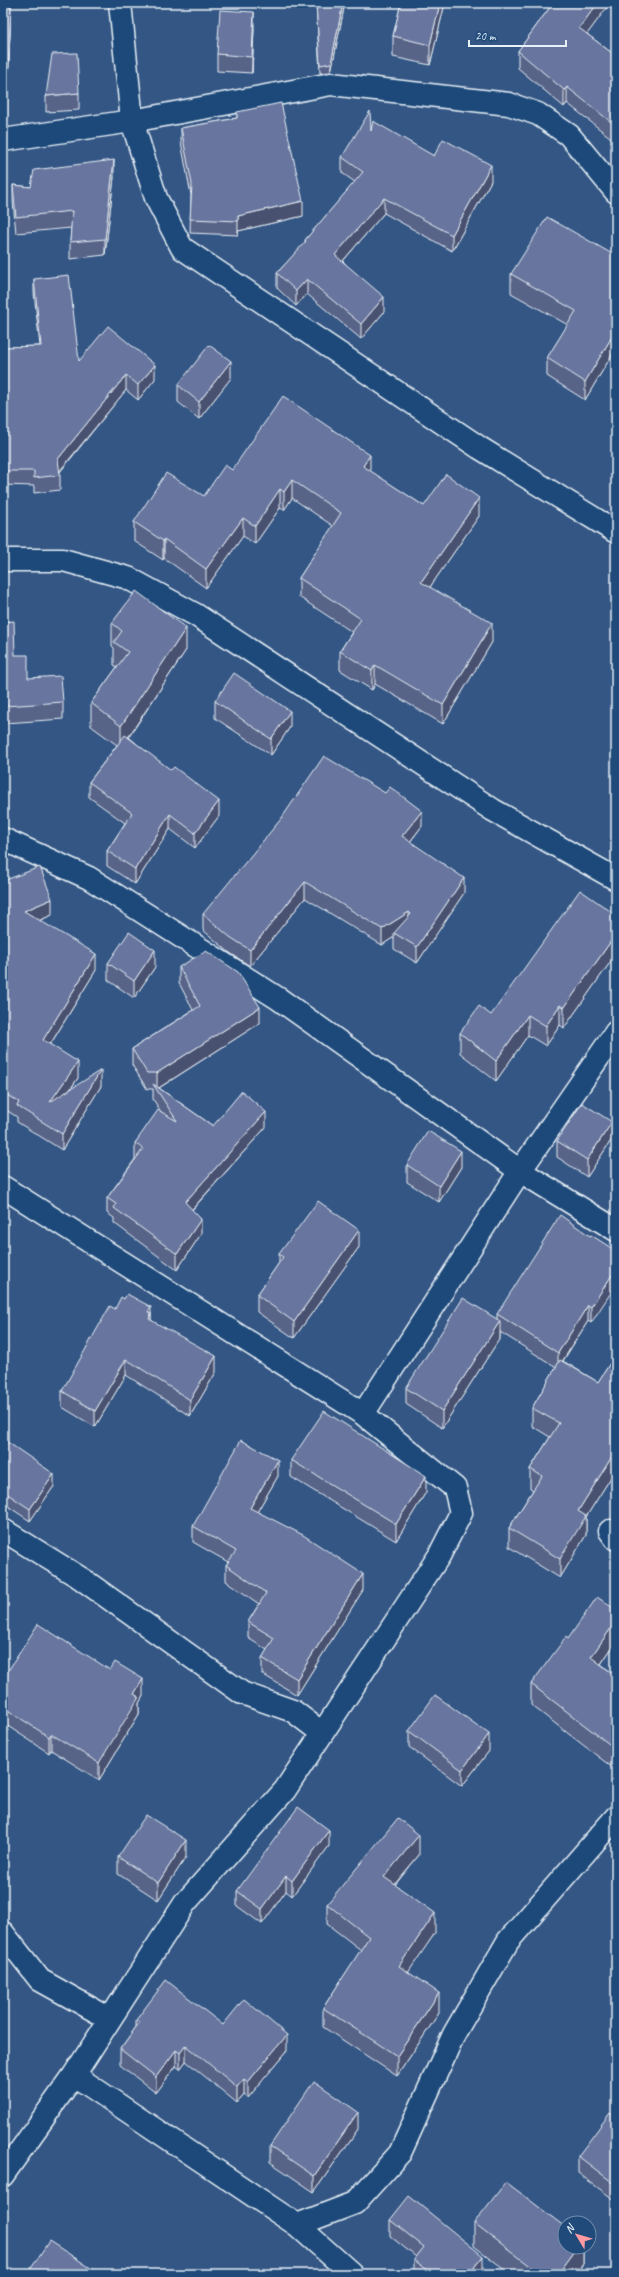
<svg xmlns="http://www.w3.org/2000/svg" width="619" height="2277" viewBox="0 0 619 2277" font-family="Caveat,sans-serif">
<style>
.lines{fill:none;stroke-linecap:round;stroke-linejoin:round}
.minor-casing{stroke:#e8f1f8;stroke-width:25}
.minor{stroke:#1f4a7a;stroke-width:22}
.wall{fill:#596488;stroke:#e8f1f8}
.shaded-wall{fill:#49516f;stroke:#e8f1f8}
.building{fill:#68749e;stroke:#e8f1f8}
</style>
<rect width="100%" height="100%" fill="#345684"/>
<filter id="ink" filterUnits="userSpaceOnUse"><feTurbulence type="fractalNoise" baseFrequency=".025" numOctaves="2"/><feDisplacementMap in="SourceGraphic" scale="8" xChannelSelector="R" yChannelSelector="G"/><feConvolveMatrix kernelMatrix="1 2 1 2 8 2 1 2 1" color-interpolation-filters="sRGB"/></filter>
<g filter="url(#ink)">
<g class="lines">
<defs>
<path id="minor" d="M120,3L132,121L156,198L182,248L480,448L616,532
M3,140L132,121L331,84L509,104L538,114L569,135L616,192
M3,560H63L128,578L196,615L493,810L616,879
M3,839L89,878L279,999L520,1171L616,1230
M3,1187L363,1414L455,1488L461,1513L439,1556L285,1790L185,1903L74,2075L3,2175
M363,1414L520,1171L616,1032
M3,1530L82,1579L242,1693L293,1711L322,1733
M610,1531L616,1539
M3,1933L40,1980L110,2019
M74,2075L297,2225L352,2274
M297,2225L355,2203L400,2153L454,2034L508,1941L616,1817"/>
</defs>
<use href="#minor" class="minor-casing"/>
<use href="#minor" class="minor"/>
</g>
<path class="wall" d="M3,3H11L7,115H3Z
M316,3H345L331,72L320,73Z
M401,3H445L430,65L393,57V36Z
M553,3H610L587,34L616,56V142L567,103L564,107L518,68V51Z
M254,28L252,73L217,71V54Z
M79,93V110L46,112V96Z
M237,112L303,216L238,231V235L190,233L191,195L181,142V128L237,118Z
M371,131L434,156L491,181L452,251L384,213L343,261L384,312L361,339L307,294L296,306L277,288V273L305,243V240L355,182L342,173V157Z
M114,177L105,255L70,259V242L71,228L16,233L13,202V185L31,187Z
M616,256V348L585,400L547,376V358L568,325L511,293V274Z
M34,279L79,361L155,379L138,400L126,390L60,472V490L34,493V486L3,485V347L40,346L34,293Z
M231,378L199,419L178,402V385Z
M232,470L370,471L424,506L479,516L430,587L492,642L443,724L375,684L372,690L340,670V651L352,632L299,597V578L333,526L292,498L284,510L280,508L255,544L243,536L206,588L164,558L163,560L134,541V522L204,496Z
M3,602L4,622L15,655L28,678L63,702V719L5,723L3,698Z
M112,623L186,650L129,737L219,816L195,848L170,829L135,884L107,866V851L125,823L89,797V782L117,745L91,726V703L117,667L114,665V648L112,646Z
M215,701L290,727L271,755L215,718Z
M422,826L410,842L464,893L417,963L394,949V937L382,945L305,898L250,966L230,953L203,930V914Z
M3,881L52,915L40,920L96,970L50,1045L78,1078L70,1090L101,1086L62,1150L17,1122V1117L3,1108Z
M616,915V954L564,1028L560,1025L546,1046L528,1035L496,1081L460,1053V1033L491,1015Z
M108,963L155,967L134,998L108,980Z
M179,967L260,1023L159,1088L213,1126L266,1127L192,1210L201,1234L177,1270L114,1223V1218L107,1213V1198L135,1159V1143L161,1112L153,1099V1089H147L132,1065V1049L193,1010L179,983Z
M612,1139L587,1177L557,1157V1141Z
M407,1165L461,1167L439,1202L407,1182Z
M590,1236L616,1251L591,1323L588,1321L563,1361L598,1382L616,1354V1476L613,1474L586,1517V1535L560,1578L509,1547V1528L533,1490L530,1488V1469L550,1437L532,1426V1408L556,1367L500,1332V1338L442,1428L406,1404V1388L497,1319V1314Z
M359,1247L294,1338L257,1312V1295L279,1263V1254Z
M115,1309L151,1313V1320L216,1372L190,1416L126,1375L95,1427L62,1407V1391Z
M3,1439L54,1486L30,1521L3,1503Z
M291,1460L426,1492L396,1541L291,1477Z
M278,1476L257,1512L363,1590L297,1695L262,1674V1658L267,1650L248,1638V1622L259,1604L226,1581V1565L228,1562L193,1542V1526Z
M616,1610V1642L601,1664L616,1676V1765L613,1768L531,1705V1684L568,1639Z
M3,1673L6,1674L143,1696L139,1703V1714L99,1780L51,1750L49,1753L3,1723Z
M409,1731L489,1751L462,1786L409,1747Z
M329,1846L292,1896L286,1891L262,1924L237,1906V1891Z
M419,1855L395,1885L435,1933L408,1972L439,2013L397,2076L323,2027V2008L361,1950L327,1924V1904Z
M118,1857H186L158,1900L118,1874Z
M136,2020L223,2025L287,2051L248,2098L244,2095L237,2103L186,2061L180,2069L176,2066L156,2093L120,2065V2049L136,2027Z
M616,2117V2201L578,2173V2156Z
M358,2129L314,2192L270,2162V2146Z
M390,2220L483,2272L482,2274H414V2260L416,2257L390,2236Z
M474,2223L583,2247V2264L575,2274H511L474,2246Z"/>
<path class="shaded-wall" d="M11,3L7,115V99Z
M343,3H345L331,72V63Z
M440,3H445L430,65V45Z
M598,3H610L579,45V28Z
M254,12V28L252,73V57Z
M567,87V103L564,107V90Z
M114,160V177L105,255V239Z
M491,165V181L452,251V235Z
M384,198V213L335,270V255Z
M303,201V216L238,231V235V216Z
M307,279V294L296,306V291Z
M384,297V312L361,339V324Z
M616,330V348L585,400V382Z
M231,361V378L199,419V402Z
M155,365V379L138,400V385Z
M126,375V390L58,473V459Z
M370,455V474L363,466Z
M292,480V498L284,510V492Z
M280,489V508L255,544V526Z
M479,498V516L421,600V582Z
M243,518V536L206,588V569Z
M164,539V558L163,560V541Z
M492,623V642L443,724V705Z
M186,628V650L121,748V726Z
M375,665V684L372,690V671Z
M290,711V727L271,755V739Z
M219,801V816L195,848V833Z
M422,811V826L402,852V836Z
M170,814V829L135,884V869Z
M464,878V893L417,963V947Z
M305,882V898L250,966V950Z
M52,899V915L24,927V911Z
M409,912V927L394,933V937L382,945V929Z
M616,934V954L564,1028V1008Z
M155,950V967L134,998V981Z
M96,954V970L43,1056V1040Z
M560,1005V1025L546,1046V1026Z
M260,1007V1023L157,1089V1073Z
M528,1015V1035L496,1081V1061Z
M78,1062V1078L50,1118V1102Z
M101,1070V1086L62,1150V1134Z
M266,1112V1127L185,1217V1202Z
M612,1122V1139L587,1177V1160Z
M461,1151V1167L439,1202V1186Z
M201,1219V1234L177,1270V1254Z
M359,1230V1247L294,1338V1322Z
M616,1269V1285L591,1323V1307Z
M588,1305V1321L558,1368V1353Z
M151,1307V1330L149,1334L148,1312Z
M500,1321V1338L442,1428V1411Z
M216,1356V1372L190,1416V1400Z
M126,1359V1375L95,1427V1411Z
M613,1455V1474L586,1517V1535L560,1578V1559L578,1511Z
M278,1460V1476L250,1524V1508Z
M54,1474V1486L30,1521V1509Z
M426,1476V1492L396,1541V1524Z
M363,1574V1590L297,1695V1679Z
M616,1621V1642L591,1678V1657Z
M143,1679V1696L139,1703V1714L99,1780V1763L134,1694Z
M51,1734V1750L49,1753V1737Z
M489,1734V1751L462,1786V1770Z
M616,1744V1765L613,1768V1747Z
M329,1830V1846L292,1896V1881Z
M419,1835V1855L384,1897V1877Z
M186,1840V1857L158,1900V1883Z
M286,1876V1891L262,1924V1909Z
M435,1913V1933L399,1986V1966Z
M439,1993V2013L397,2076V2056Z
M287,2035V2051L248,2098V2082Z
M186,2045V2061L180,2069V2053Z
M176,2050V2066L156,2093V2077Z
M244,2079V2095L237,2103V2087Z
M358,2112V2129L314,2192V2176Z
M578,2247H583V2264L575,2274H558Z
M483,2256V2272L482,2274H469Z"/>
<path class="building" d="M3,3H11L7,99H3Z
M316,3H343L331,63L320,65Z
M401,3H440L430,45L393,36Z
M553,3H598L579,28L616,56V126L567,87L564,90L518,51Z
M220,10L254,12L252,57L217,54Z
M77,53L79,93L46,96L52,54Z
M281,103L303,201L238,216V221L190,219L192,184L181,128L237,118V112Z
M370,111L371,131L373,121L434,156L443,139L491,165L452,235L384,198L335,255L384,297L361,324L307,279L296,291L277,273L306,241L305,240L363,172L342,157Z
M114,160L105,239L70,242L72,211L16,217L13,185L31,187L34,170Z
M547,217L616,256V330L585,382L547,358L576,311L511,274Z
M69,275L79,361L108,326L155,365L138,385L126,375L58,459L60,475L34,478V471H3V347L41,346L34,279Z
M209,345L231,361L199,402L178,385Z
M283,396L370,455L363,466L424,506L446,474L479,498L421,582L492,623L443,705L375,665L372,671L340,651L361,619L299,578L341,513L292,480L284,492L280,489L255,526L243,518L206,569L164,539L163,541L134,522L166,473L204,496L225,465L232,470Z
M136,591L186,628L121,726L91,703L128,652L114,642L122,631L112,623Z
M3,602L4,622L14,621L15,655H28V678L61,676L63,702L5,706L3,682Z
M234,673L290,711L271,739L215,701Z
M125,735L171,770L174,767L219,801L195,833L170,814L135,869L107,851L132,813L89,782Z
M324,756L385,793L390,787L422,811L402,836L464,878L417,947L394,933L411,914L409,912L382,929L305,882L250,950L230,937L203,914L281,819Z
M40,867L52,899L24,911L96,954L43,1040L78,1062L50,1102L101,1070L62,1134L17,1106L19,1102L3,1093V881Z
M580,890L616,915V934L564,1008L560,1005L546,1026L528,1015L496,1061L460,1033L479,1006L491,1015Z
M129,932L155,950L134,981L108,963Z
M206,951L238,972L260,1007L157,1073H147L132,1049L200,1006L179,967Z
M153,1084L213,1126L242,1091L266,1112L185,1202L201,1219L177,1254L114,1208L116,1204L107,1198L143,1149L135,1143L158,1110L177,1121Z
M582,1103L612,1122L587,1160L557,1141Z
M428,1131L461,1151L439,1186L407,1165Z
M318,1201L359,1230L294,1322L257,1295L283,1257L279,1254Z
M560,1215L590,1236L591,1235L616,1251V1269L591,1307L588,1305L558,1353L497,1314Z
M127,1294L151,1307L148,1312L151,1314L149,1319L216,1356L190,1400L126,1359L95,1411L62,1391L110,1306L115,1309L121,1297L124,1299Z
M463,1298L500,1321L442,1411L406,1388Z
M616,1354V1457L613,1455L578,1511L586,1516L560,1559L509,1528L542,1476L530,1469L559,1423L532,1408L560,1360L598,1382Z
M324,1411L426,1476L396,1524L291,1460Z
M3,1439L54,1474L30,1509L3,1491Z
M241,1440L278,1460L250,1508L303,1535L363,1574L297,1679L262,1658L274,1638L248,1622L266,1593L226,1565L236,1551L193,1526Z
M597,1597L616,1610V1621L591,1657L616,1676V1744L613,1747L531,1684L566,1637L568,1639Z
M38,1624L110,1670L115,1662L143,1679L134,1694L139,1697L99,1763L51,1734L49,1737L3,1707V1673L6,1674Z
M435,1695L489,1734L462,1770L409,1731Z
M298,1807L329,1830L292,1881L286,1876L262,1909L237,1891Z
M146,1815L186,1840L158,1883L118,1857Z
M398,1818L419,1835L384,1877L435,1913L399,1966L439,1993L397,2056L323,2008L369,1937L327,1904Z
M166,1980L223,2025L244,1999L287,2035L248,2082L244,2079L237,2087L186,2045L180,2053L176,2050L156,2077L120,2049L139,2023L136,2020Z
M314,2081L358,2112L314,2176L270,2146Z
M610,2113L616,2117V2185L578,2156Z
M506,2182L565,2227V2247H578L558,2274H541L474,2223Z
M409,2196L483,2256L469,2274H433L414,2260L424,2247L390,2220Z
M49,2241L100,2274H29L28,2273Z"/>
</g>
<rect width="619" height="2277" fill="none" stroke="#1f4a7a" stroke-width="16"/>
<rect x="8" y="8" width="603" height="2261" fill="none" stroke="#e8f1f8" stroke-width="1.5" filter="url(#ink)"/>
<g transform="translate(577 2235) rotate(308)"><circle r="19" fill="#1f4a7a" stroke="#6f8dac"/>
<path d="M0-3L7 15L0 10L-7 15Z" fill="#ff9aa2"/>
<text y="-6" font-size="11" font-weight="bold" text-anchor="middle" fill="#e8f1f8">N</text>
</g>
<path d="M469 40v6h97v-6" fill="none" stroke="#e8f1f8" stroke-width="2"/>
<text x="475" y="40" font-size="12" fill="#e8f1f8" stroke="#1f4a7a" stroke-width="3" paint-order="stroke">20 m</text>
</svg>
